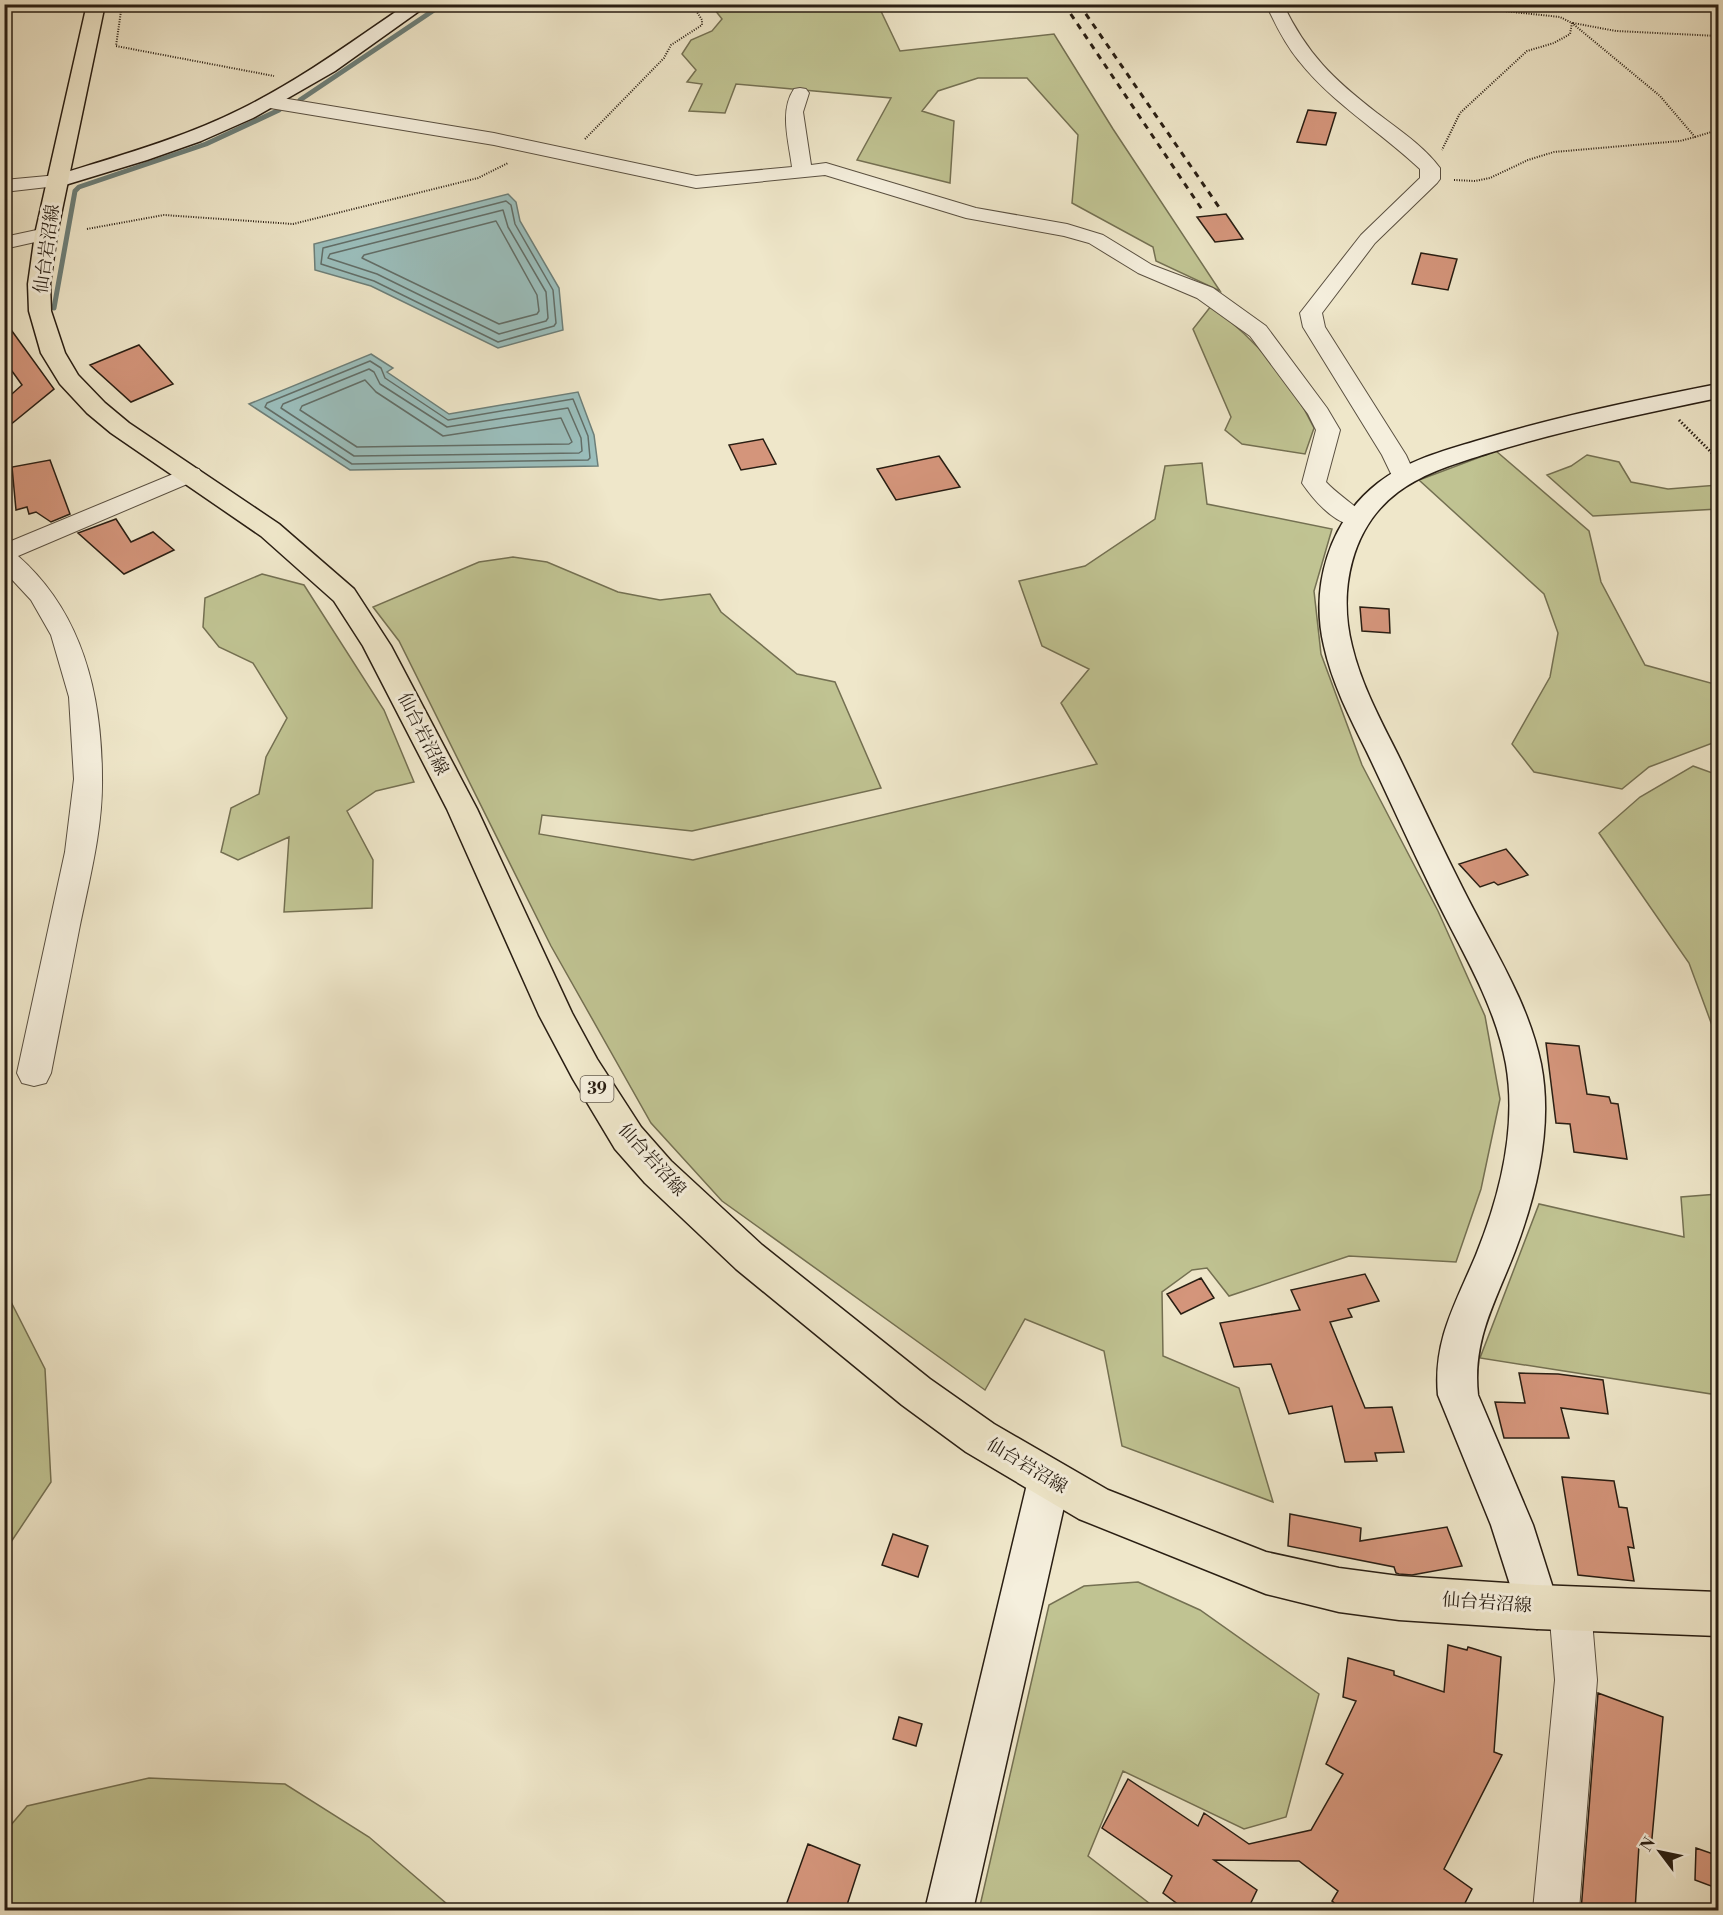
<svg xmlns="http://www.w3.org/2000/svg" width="1723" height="1915" viewBox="0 0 1723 1915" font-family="'Libre Bodoni','Noto Serif JP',serif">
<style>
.green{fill:#c0c392;stroke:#747052;stroke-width:1.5}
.water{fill:#9bbfbd;stroke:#6d7f79;stroke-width:1.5}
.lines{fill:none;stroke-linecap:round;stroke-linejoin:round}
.shore{stroke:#626e68;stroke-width:1.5}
.stream{stroke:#6d7f79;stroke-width:5}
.building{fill:#d4957b;stroke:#291e13;stroke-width:1.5}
.street-casing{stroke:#5a5041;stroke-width:2}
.secondary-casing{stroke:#291e13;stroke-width:3}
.primary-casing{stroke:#291e13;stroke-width:3}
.path-far2{stroke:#291e13;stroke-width:2;stroke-dasharray:1 1.5;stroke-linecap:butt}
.path-far1{stroke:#291e13;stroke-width:3;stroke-dasharray:1.5 2;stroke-linecap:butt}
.path{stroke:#291e13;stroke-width:4.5;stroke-dasharray:2 4;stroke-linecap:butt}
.street{fill:#f5efdd;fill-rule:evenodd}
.secondary{fill:#f5efdd;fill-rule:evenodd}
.primary{fill:#efe7ca;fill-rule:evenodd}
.rail{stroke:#291e13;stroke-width:3;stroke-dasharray:6 6;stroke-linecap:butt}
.labels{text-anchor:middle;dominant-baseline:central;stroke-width:6;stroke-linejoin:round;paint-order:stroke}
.shield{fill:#f5efdd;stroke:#665d50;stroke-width:1.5}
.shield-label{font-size:16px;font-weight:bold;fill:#291e13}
.street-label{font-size:18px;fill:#291e13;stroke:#f5efdd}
</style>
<rect width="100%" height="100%" fill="#efe7ca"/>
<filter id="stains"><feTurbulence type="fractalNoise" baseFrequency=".00333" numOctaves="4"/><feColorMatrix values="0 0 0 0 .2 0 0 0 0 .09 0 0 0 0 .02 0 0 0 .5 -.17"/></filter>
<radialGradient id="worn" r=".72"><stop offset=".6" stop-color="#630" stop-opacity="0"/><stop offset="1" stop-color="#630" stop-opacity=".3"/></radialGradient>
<path class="green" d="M711,5H878L900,51L1054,34L1113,129L1220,291L1156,261L1153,247L1072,203L1078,135L1027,78H978L938,91L922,111L954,121L950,183L857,160L891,98L736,84L725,113L689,111L702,84L687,82L696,70L682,54L691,40L712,31L722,19Z
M1211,306C1255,339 1290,378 1314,428L1305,454L1242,444L1225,430L1231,417L1193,329Z
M1496,451L1589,531L1601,582L1645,665L1718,685V741L1649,767L1622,789L1534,772L1512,744L1550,677L1558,633L1544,594L1419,480Z
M1587,455L1619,462L1631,482L1668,489L1718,485V509L1593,516L1547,475L1571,466Z
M1202,463L1207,504L1332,529L1314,591L1321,654L1362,765L1438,911L1485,1016L1500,1099L1481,1189L1456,1262L1349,1256L1229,1296L1207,1268L1192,1270L1162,1292L1163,1356L1239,1388L1273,1502L1122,1446L1104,1351L1025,1319L985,1390L722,1201L651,1123L551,946L399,641L373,607L479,562L513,557L547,562L618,592L660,600L710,594L721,612L797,674L835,682L881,788L692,831L542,815L539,834L693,860L1097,764L1061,703L1089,669L1042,646L1019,581L1085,566L1155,519L1165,466Z
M262,574L304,585L384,710L414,782L376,791L347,811L373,860L372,908L284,912L289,837L238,860L221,852L231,808L259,794L266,757L287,718L253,663L219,647L203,627L205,598Z
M1693,766L1718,775V1395L1480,1358L1539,1204L1684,1237L1681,1197L1718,1194L1713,1028L1689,963L1599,833L1640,797Z
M5,1290L45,1369L51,1482L5,1551Z
M1138,1582L1200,1610L1319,1694L1286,1817L1244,1829L1123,1771L1088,1856L1158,1910H979L1049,1605L1084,1586Z
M149,1778L285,1784L369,1837L454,1910H5V1832L27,1806Z"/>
<path class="water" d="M508,194L516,202L520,221L559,288L563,330L498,348L371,286L315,270L314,244Z
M371,354L393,368L387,372L449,414L578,392L594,435L598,466L350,470L249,404Z"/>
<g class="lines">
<path class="shore" d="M506,201L511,205L515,224L553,290L556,323L554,326L498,342L374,281L321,264L323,248Z
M503,210L508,227L546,292L548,318L546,321L499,334L377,274L328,258L330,254Z
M496,221L537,295L539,311L537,314L499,324L362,258L364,255Z
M370,361L381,368L385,378L448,420L573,399L588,436L590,458L588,460L352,464L265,407L267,403Z
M369,369L374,372L380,384L447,427L568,408L581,438L582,451L579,453L354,456L281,408L283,404Z
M365,380L376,392L443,436L561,418L572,442L569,444L357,447L300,410L302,406Z"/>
<path class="stream" d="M300,100L443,4
M54,308L75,191L79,187L206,144L279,110"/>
</g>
<path class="building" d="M1308,110L1336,113L1326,145L1297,142Z
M1226,214L1243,239L1215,242L1197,217Z
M1421,253L1457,259L1448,290L1412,284Z
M4,320L54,389L4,430V401L22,385L4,360Z
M139,345L173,384L131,402L90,365Z
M763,439L776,464L741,470L729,445Z
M939,456L960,487L896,500L877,469Z
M50,460L70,514L51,522L36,512L29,514L27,507L16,510L12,467Z
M116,519L131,542L153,532L174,550L124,574L78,533Z
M1360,607L1389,609L1390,633L1362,631Z
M1506,849L1528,875L1498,885L1494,882L1480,887L1459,864Z
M1546,1043L1579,1046L1587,1094L1609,1097L1611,1103L1618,1104L1627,1159L1574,1152L1570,1124L1556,1123Z
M1365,1274L1379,1301L1348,1309L1352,1317L1330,1322L1365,1408L1392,1407L1404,1452L1375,1453L1377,1461L1345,1462L1332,1406L1289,1414L1271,1364L1234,1367L1220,1323L1300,1310L1291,1290Z
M1201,1278L1214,1298L1181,1314L1167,1294Z
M1519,1373L1558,1374L1603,1380L1608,1414L1561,1408L1569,1438H1504L1495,1402L1525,1403Z
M1562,1477L1614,1481L1619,1507L1627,1508L1634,1548L1628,1547L1634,1581L1578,1575Z
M1290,1514L1361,1528L1360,1541L1447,1527L1462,1566L1412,1575L1399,1574L1396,1573L1394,1567L1288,1546Z
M893,1534L928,1546L918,1577L882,1565Z
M1448,1645L1467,1650L1468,1647L1501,1657L1494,1752L1502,1755L1444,1869L1472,1889L1461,1911H1344L1332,1901L1338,1891L1299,1861L1214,1860L1257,1890L1247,1911H1187L1163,1893L1172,1876L1102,1828L1128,1779L1198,1826L1204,1813L1249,1844L1311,1830L1343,1774L1326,1764L1356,1701L1343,1697L1348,1658L1394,1671V1675L1444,1692Z
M1598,1693L1663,1717L1651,1849L1639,1845L1635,1911H1581Z
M899,1717L922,1724L916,1746L893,1739Z
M808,1844L860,1865L845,1911H784Z
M1696,1848L1719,1856V1889L1695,1880Z"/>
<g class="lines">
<defs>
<path id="street" d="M1266,4H1283C1307,54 1333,79 1377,113C1398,129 1424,146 1440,168V179L1437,183L1375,243L1322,313L1325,327L1406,455L1416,477L1413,482L1404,484L1395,482L1382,455L1303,327L1300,313L1361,235L1420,178V169C1381,132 1332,103 1299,61C1285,44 1275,24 1266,4Z
M800,88L806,89L809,93L803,112L811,165L826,163L976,208L1067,224L1103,235L1152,265L1213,288L1266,326L1327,408L1340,430L1326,482C1339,496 1359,507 1368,520L1365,525C1340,531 1315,502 1302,483L1316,430L1308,414L1250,336L1197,298L1138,273L1089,243L1064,236L966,218L825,175L696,188L494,145L270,108L263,106L261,102L263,98L270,96L494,133L696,176L792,167C789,142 779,111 794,89Z
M58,175L65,177L68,181L65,185L4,192V180Z
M46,228L53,230L56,234L53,238L4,249V237Z
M190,467L199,469L202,474L199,479L18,556C83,613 102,695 102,778C103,829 89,881 79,930C70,978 60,1025 51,1073L46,1083L34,1086L22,1083L17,1073L65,852L74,779L69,697L51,635L31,600L4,571V544Z
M1570,1587L1585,1593L1591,1608L1597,1680L1579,1910H1533L1555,1680L1549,1608L1555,1593Z"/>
<path id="secondary" d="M407,4H429L335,71L253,118L201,141L147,160L65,185L58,187L51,185L48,181L51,177C115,157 181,139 241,109C300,80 353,41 407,4Z
M1718,384V398C1641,414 1564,430 1489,453C1458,463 1425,472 1398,492C1351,527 1338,591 1352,646C1361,684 1380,719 1398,755C1420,800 1441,846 1464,891C1492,947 1528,1001 1541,1064C1553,1126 1537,1193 1515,1251C1496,1301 1472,1339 1478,1395L1533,1525L1559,1607L1552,1622L1537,1629L1522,1622L1491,1525L1438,1395C1433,1340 1456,1303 1476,1255C1500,1196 1517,1127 1506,1064C1494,999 1457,944 1430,886C1408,841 1388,796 1367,752C1350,718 1332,683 1324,646C1310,587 1329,521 1378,483C1406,461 1442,451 1476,441C1555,417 1637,400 1718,384Z
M1049,1460L1064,1466L1070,1480L973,1910H925L1028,1480L1034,1466Z"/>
<path id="primary" d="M87,4H105L57,234L50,284L51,311L65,353L78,375L105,403L129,423L279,524L354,589L391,646L477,809L572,1013L597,1059L641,1127L671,1161L762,1245L930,1379L994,1424L1108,1490L1266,1552L1339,1568L1399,1576L1537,1585L1718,1592V1636L1537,1629L1399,1620L1339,1612L1266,1594L1079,1519L966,1452L902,1405L736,1269L645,1183L615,1149L573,1079L539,1015L447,809L363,646L334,601L261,536L111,433L87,413L60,384L41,353L29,311L28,284L35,234Z"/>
</defs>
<use href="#street" class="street-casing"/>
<use href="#secondary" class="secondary-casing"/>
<use href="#primary" class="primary-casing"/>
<path class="path-far2" d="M122,4L116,46L274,76
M1439,4L1560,17L1572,23L1570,34L1554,43L1527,51L1460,113L1442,150
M4,12L18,4
M1573,23L1616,31L1718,36
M1695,137L1718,130
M585,139L664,58L671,45L702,25V20L692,4
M1454,180L1475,181L1490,178L1528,160L1554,152L1680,141L1695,137L1660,96L1572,23
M87,229L164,215L293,224L478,178L508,163"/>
<path class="path-far1" d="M1679,420L1718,459"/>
<path class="path" d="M1261,1908L1264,1910"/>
<use href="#street" class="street"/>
<use href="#secondary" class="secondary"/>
<use href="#primary" class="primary"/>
<path class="rail" d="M1064,4L1203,211
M1079,4L1221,210"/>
</g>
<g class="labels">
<rect class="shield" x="580.5" y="1076" width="33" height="26" rx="4.5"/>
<g class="shield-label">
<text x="597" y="1089">39</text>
</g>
<g class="street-label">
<text transform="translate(47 249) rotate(-82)">仙台岩沼線</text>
<text transform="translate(423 734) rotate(63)">仙台岩沼線</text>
<text transform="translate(652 1160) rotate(48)">仙台岩沼線</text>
<text transform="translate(1027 1466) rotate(31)">仙台岩沼線</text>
<text transform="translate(1487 1603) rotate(4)">仙台岩沼線</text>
</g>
</g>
<rect width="1723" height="1915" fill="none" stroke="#efe7ca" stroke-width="24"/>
<rect x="6" y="6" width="1711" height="1903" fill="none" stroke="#291e13" stroke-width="3"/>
<rect x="12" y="12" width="1699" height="1891" fill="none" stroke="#291e13" stroke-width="1.5"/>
<g transform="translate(1660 1852) rotate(302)" stroke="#f5efdd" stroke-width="4.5" paint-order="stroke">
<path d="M0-4.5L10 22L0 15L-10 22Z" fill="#291e13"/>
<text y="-9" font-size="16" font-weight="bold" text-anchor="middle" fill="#291e13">N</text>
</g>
<rect width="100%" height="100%" filter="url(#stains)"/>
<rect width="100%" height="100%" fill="url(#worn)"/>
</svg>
